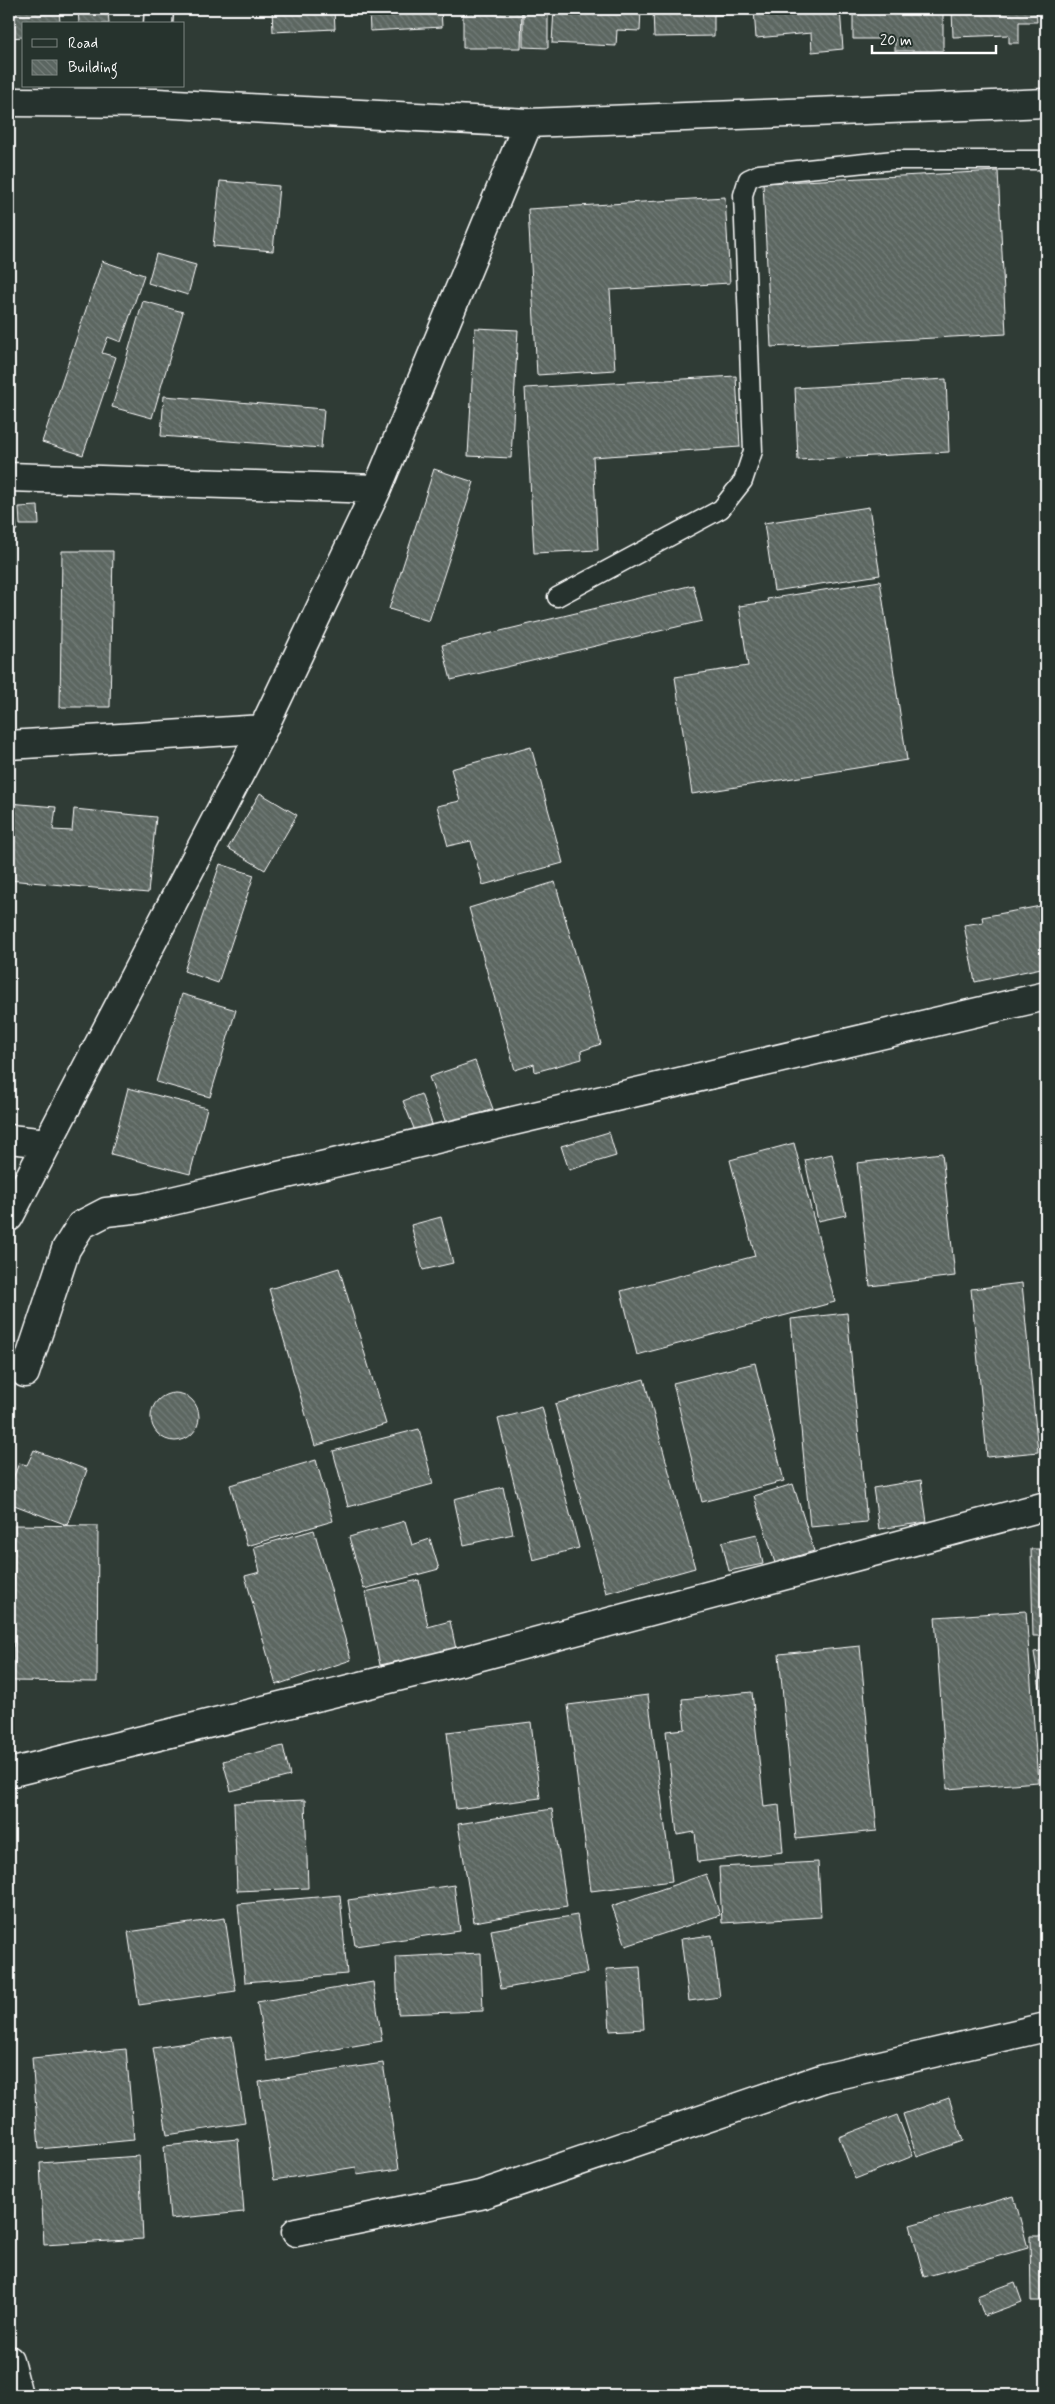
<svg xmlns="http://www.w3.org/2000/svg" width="1055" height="2404" viewBox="0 0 1055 2404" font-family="Mynerve,sans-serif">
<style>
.building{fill:url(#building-back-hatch);stroke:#fff}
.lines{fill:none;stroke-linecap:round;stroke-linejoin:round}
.service-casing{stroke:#fff;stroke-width:21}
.minor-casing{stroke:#fff;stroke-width:31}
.service{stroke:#26332d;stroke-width:18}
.minor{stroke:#26332d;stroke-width:28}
</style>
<defs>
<pattern id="building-back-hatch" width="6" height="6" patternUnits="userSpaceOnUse" patternTransform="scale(1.25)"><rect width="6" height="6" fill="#5b6661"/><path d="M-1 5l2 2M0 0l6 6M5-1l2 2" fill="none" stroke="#747d79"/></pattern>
</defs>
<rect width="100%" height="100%" fill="#2f3b35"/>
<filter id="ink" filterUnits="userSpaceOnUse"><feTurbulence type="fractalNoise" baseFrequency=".02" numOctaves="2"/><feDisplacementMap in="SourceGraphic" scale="10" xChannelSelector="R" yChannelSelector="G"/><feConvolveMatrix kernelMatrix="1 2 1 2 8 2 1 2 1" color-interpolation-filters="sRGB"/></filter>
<g filter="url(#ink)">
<path class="building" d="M9,9H59L60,24H24V37L9,38Z
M78,9H108L109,24H79Z
M272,9H334L335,29L273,32Z
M369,9H441L442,27L370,31Z
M463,9H522L521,48H463Z
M523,9H548V48L523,47Z
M554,9H641L640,31L617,30L616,46L552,43Z
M653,9H741V14L714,15V36L654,37Z
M754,9H840L843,49L812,52L811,33L756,38Z
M853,9H943V51H895V39H853Z
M952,9H1036L1037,22H1019V43H1009V35L953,37Z
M998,171L1006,334L771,347L763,183Z
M220,181L279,186L273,251L213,246Z
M725,197L730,283L610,290L615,370L537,375L528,209Z
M156,254L196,265L188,295L148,283Z
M102,261L144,275L121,342L108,337L102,353L116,357L83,455L42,442Z
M143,301L183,312L152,418L112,407Z
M475,328L518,330L511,458L468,456Z
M736,376L740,447L593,457L598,550L534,553L525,388Z
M946,379L949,452L798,460L795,388Z
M164,396L324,409L321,448L161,436Z
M434,469L474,482L429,621L389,609Z
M38,506L39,525H20L19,507Z
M869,507L880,575L774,591L764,523Z
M15,516L17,530L9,531V517Z
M62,551H113L110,707H60Z
M880,581L907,760L692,794L675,677L748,666L739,606L768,602L767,599Z
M693,585L702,621L451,680L442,645Z
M9,608H12L10,712H9Z
M531,747L563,863L483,885L471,841L448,846L437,806L460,801L451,769Z
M260,793L297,815L265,870L228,848Z
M9,803L56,807L53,830L72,831L74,809L156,817L148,893L9,880Z
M220,864L254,875L218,983L184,971Z
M555,882L601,1044L581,1051L582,1059L535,1072L534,1064L515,1070L469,908Z
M1046,905V967L975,982L964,925L983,922L982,917Z
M182,994L236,1010L210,1097L156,1082Z
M475,1061L493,1109L447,1126L429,1077Z
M128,1088L207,1108L190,1174L111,1154Z
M421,1094L432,1124L415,1131L403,1101Z
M609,1132L616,1156L569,1170L561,1146Z
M794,1143L835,1302L637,1355L621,1291L755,1256L730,1160Z
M942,1153L955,1276L870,1286L857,1163Z
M832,1154L846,1215L818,1221L805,1160Z
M441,1217L453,1263L423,1270L411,1225Z
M339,1268L386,1424L315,1446L269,1289Z
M1022,1283L1038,1452L987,1457L971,1289Z
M847,1313L867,1522L810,1527L791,1319Z
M755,1363L784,1481L702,1502L673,1383Z
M644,1379L695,1568L606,1593L555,1404Z
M151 1417a24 24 0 1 1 48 0a24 24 0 1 1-48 0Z
M542,1407L579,1548L533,1560L498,1419Z
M419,1429L433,1484L348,1507L333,1451Z
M34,1450L87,1470L67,1525L9,1503V1489L19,1463L27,1465Z
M316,1460L333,1521L247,1546L230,1485Z
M921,1480L927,1522L879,1529L873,1488Z
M793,1484L814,1551L775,1563L754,1496Z
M503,1487L513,1534L464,1545L454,1499Z
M405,1521L412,1545L430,1539L439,1569L364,1589L349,1537Z
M15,1525L98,1526L97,1682L13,1681Z
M314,1530L351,1660L276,1685L245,1576L260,1572L254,1547Z
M757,1534L763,1564L729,1571L722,1542Z
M1031,1549H1046V1636H1033Z
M419,1580L428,1627L450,1621L456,1649L380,1665L365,1592Z
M1026,1611L1038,1782L947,1789L935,1617Z
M860,1646L877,1831L796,1839L779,1654Z
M1046,1650V1726L1034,1652Z
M752,1692L764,1807L779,1805L783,1852L698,1862L695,1832L677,1835L666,1731L685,1729L682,1699Z
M648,1695L672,1881L591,1891L568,1705Z
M531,1722L540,1798L456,1809L447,1732Z
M283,1746L290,1776L231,1791L223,1761Z
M305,1800L308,1888L237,1891L234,1803Z
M552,1809L567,1906L474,1922L458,1824Z
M818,1862L821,1917L722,1923L719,1867Z
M706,1874L720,1915L626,1946L612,1906Z
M454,1885L460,1931L355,1946L348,1900Z
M340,1895L347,1974L245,1982L238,1904Z
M577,1915L587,1973L501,1989L491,1930Z
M225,1918L236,1991L139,2005L128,1932Z
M712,1935L720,1997L689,2001L681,1939Z
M481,1953L483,2011L398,2014L396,1957Z
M640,1967L644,2029L610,2031L606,1969Z
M373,1982L382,2041L267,2061L257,2002Z
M232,2036L245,2123L167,2135L153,2048Z
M126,2049L134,2140L39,2149L32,2058Z
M383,2063L399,2169L357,2175L356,2167L274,2180L259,2082Z
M949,2098L963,2141L917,2157L903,2114Z
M897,2115L913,2156L855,2179L839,2137Z
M238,2139L244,2212L170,2219L164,2146Z
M139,2156L143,2239L44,2245L40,2163Z
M1014,2196L1028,2248L924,2277L910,2225Z
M1030,2236H1046V2301H1031Z
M1015,2282L1022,2302L984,2316L977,2296Z"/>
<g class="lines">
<defs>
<path id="service" d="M557,597L721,509L743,481L753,451L743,195L748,179L759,174L894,160H1046"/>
<path id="minor" d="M158,24L159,9
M9,102L157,103L528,123L1046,103
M9,477L377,489
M9,745L263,729
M9,1139L48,1143
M9,1217L263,729L377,489L528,123
M25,1373L66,1249L81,1225L106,1212L142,1208L1046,996
M9,1773L470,1659L1046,1506
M296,2232L480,2195L824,2078L1046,2027
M9,2360L18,2395"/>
</defs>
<use href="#service" class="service-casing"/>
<use href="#minor" class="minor-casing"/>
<use href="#service" class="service"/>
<use href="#minor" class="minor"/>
</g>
</g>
<rect width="1055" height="2404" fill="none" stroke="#26332d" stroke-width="30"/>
<rect x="15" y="15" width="1025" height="2374" fill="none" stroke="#fff" stroke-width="2" filter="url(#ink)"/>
<rect x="22" y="22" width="162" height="65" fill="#26332d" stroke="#7d8581"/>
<rect x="32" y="39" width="25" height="8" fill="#26332d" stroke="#7d8581"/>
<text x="68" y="48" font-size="15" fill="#ffffff">Road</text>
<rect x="32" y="60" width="25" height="15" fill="url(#building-back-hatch)" stroke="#7d8581"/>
<text x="68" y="72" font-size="15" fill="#ffffff">Building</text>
<path d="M872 45v8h124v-8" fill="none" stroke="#ffffff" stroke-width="2.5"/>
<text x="880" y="45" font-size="15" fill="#ffffff" stroke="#26332d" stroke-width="4" paint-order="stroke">20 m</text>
</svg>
